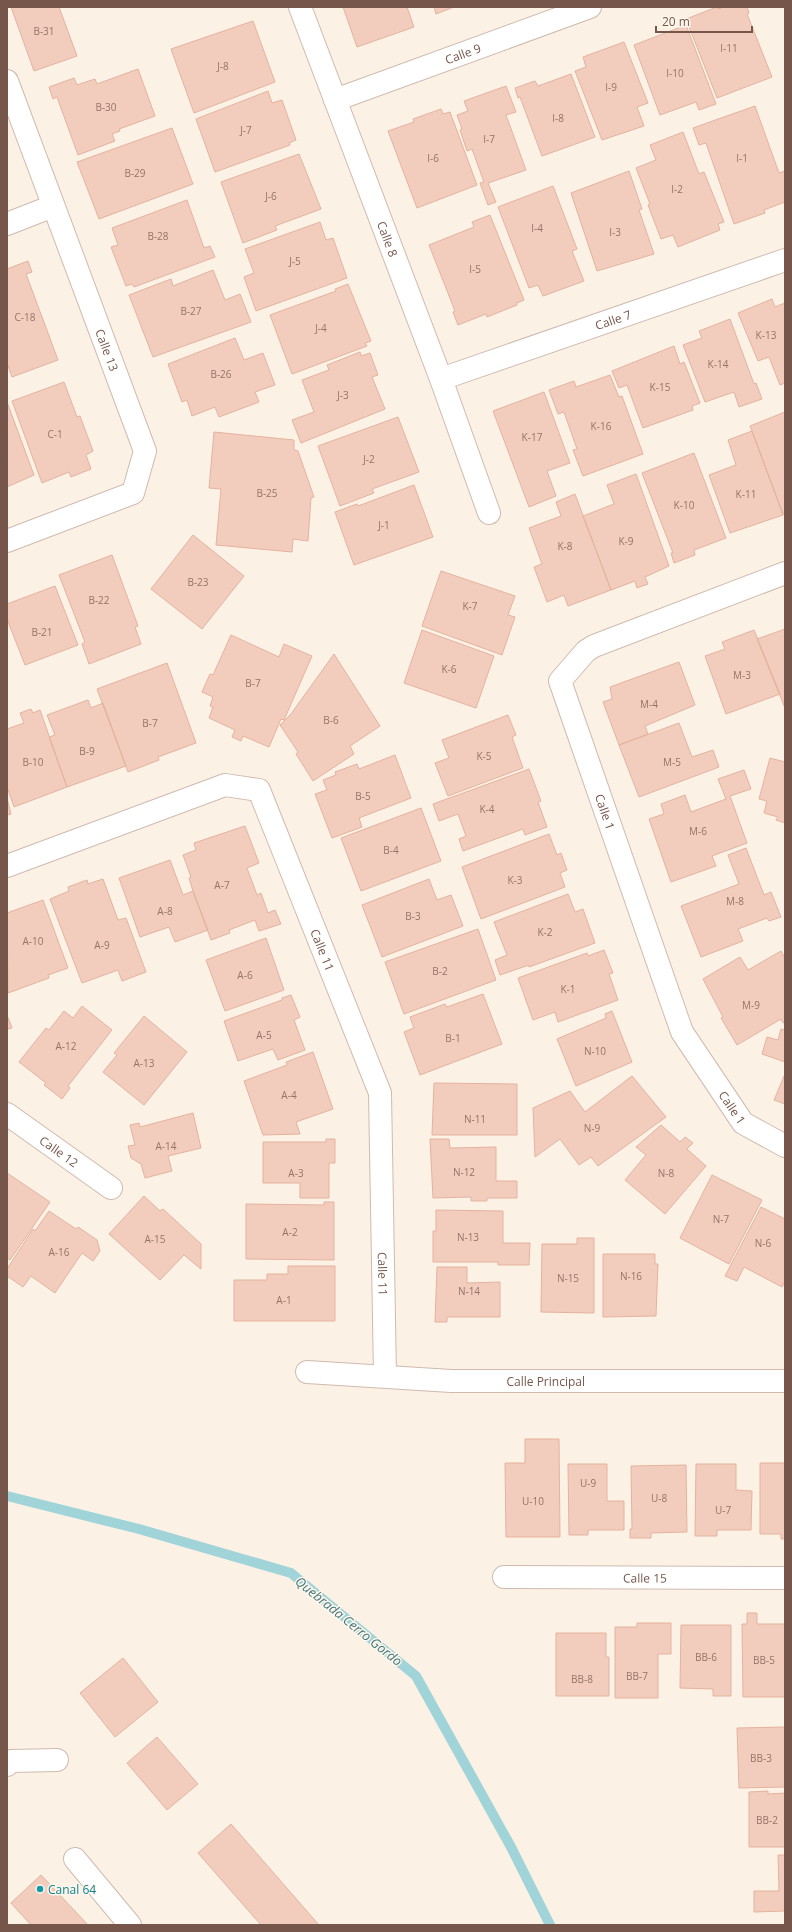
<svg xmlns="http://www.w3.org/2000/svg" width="792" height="1932" viewBox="0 0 792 1932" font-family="'Open Sans',sans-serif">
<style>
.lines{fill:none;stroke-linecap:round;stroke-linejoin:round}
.stream{stroke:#a0d4d8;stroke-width:10}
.building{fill:#f2cdbd;stroke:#e5b29d}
.minor-casing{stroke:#d0baae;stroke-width:24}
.minor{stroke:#fff;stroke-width:22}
.culture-dot{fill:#0f9aa8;stroke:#fff6ec;stroke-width:1.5}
.labels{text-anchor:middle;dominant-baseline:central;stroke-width:3;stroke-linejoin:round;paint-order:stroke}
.number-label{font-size:10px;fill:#957467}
.street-label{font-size:12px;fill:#76564a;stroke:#fff6ec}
.culture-label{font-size:12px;fill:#0d838f;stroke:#fff6ec;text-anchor:start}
.water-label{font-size:13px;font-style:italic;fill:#3d767b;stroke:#fff6ec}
</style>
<rect width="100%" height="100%" fill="#fcf1e5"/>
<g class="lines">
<path class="stream" d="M7,1496L139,1529L291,1573L416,1676L511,1847L550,1925"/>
</g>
<path class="building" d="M11,7H59L77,56L34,71Z
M343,7H407L414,27L357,47Z
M434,7H454L436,14Z
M717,7L718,9L724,7H747L749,13L747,14L772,77L717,98L686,19Z
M253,21L275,82L194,113L171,49Z
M686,25L716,104L699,110L696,102L660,115L634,45Z
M624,42L648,103L637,107L644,126L602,140L575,71L586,67L583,57Z
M138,69L155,116L119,129L120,131L112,134L115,141L78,155L57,97L53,99L49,87L74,78L77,85L95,79L97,84Z
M571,74L595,137L542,156L520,97L518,98L515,88L535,81L538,86Z
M506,86L516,112L506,115L526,170L488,183L496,202L488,205L480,183L484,182L472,149L467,151L460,130L462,129L457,115L468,111L464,101Z
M268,91L272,103L282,100L296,140L289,143L290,145L215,172L196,119Z
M755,106L779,173L785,171V202L764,210L765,213L734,224L706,143L699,145L693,128Z
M441,109L443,114L450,112L477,185L417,208L388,131L414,122L413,119Z
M172,128L193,184L99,219L77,162Z
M683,132L699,174L704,172L724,222L718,224L720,230L678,247L673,235L661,239L648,205L650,204L636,168L656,160L650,145Z
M299,154L321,209L275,226L277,230L243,243L221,182Z
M629,171L642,209L639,210L654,254L597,271L571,193Z
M553,186L577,249L572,251L584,281L543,296L538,285L529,288L498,207Z
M187,200L204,248L210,246L215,257L134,287L132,284L126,286L111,247L118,245L112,228Z
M490,215L524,300L517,303V305L487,317L486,314L458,325L453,312L455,311L429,245L474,227L472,222Z
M320,222L326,240L333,238L347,278L256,311L244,277L254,273L245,249Z
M28,261L32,272L26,274L58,360L12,377L7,363V269Z
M213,270L225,300L240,294L251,322L153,357L129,295L171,279L173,286Z
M348,284L371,341L365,343L367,346L292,374L270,315L336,291L335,289Z
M772,299L775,307L785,303V383L780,385L769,357L758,361L738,313Z
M730,319L754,384L756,383L762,399L739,407L734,392L705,402L683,345L702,338L699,331Z
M235,338L244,360L263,353L275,385L255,392L259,402L219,417L215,407L192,416L187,400L182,402L168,364Z
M674,346L680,364L684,362L700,403L692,406L693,410L643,428L627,385L619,388L612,371Z
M360,352L361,356L370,353L378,375L372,377L385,409L301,443L292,420L314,412L302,380L329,370L327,365Z
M610,375L619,397L622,396L643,454L583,476L573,450L577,449L564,412L558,414L549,390L574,381L576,387Z
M64,382L77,417L80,416L93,451L86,455L91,469L71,477L69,472L42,483L12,401Z
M544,392L570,463L547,471L556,496L529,507L493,411Z
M7,402L34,475L7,487Z
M785,412V513L783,514L750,426Z
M398,417L419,472L372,489L374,493L340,506L318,446Z
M752,431L783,515L730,533L709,475L736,465L728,440Z
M214,432L294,440V450L298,451L314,497L311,498L308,541L293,539L292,552L216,545L221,489L209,488Z
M694,453L726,538L694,550L695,555L674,563L671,553H673L642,473Z
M636,474L669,566L645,577L648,584L637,588L635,581L611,590L583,516L614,504L607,485Z
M414,485L433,537L354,565L335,512L357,504L358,506Z
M575,494L611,590L568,606L564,595L547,602L534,567L542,564L529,528L561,516L556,502Z
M193,535L244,576L202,629L151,589Z
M112,555L138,626L135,627L141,644L89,664L82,644L85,642L59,575Z
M441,571L515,596L508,615L515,617L502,655L422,626Z
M55,586L78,645L25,665L7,619V604Z
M785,629V708L757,639Z
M422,630L494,656L476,708L404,683Z
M754,630L780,694L726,714L705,656L725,649L722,642Z
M231,635L279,657L284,644L312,656L284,720L281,719L269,747L243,736L241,741L232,737L235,730L209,718L213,707L210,706L213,697L202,692L210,674L213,675Z
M334,654L380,726L350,746L354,754L313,781L296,754L298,752L280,725L291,714Z
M679,662L695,705L645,726L648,734L619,745L603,702L612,699L610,687Z
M167,663L196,743L158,757L159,760L128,772L97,689Z
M88,700L91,708L103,703L126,766L67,787L49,737L55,735L47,715Z
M31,709L33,713L40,710L67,787L14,807L7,787V729L24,723L20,713Z
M508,715L516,735L512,737L523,768L448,796L435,763L449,758L442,740Z
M679,723L692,757L713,750L719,767L639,797L619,745Z
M395,755L411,798L359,818L362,827L332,838L315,794L327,790L323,780L336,775L335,772L357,764L359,769Z
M770,758L785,762V823L776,820L778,817L764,813L767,801L759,799Z
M529,769L541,801L538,802L547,827L525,835L523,829L463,851L459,839L466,836L458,814L439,821L433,804Z
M744,770L751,789L730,796L747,843L712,856L716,866L671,882L649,819L664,814L661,804L685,795L691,812L726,799L718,779Z
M7,798L11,814L7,815Z
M421,808L441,861L361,891L341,838Z
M245,826L259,863L247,868L257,895L261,893L268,913L275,910L281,924L259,931L255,920L229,930L230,933L211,940L193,891L189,878L191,877L183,855L196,850L194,843Z
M549,834L557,855L561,853L567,870L560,873L565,887L481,919L462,867Z
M746,848L764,895L771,892L781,917L769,921L767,918L738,929L743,941L701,957L681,906L739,884L728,855Z
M170,860L183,895L193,891L208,930L175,942L169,927L140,937L119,878Z
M103,879L118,920L126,918L146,972L122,981L118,970L82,983L50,899L69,891L68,887L87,880L88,884Z
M429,879L437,900L451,895L463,926L382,957L362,905Z
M568,894L575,912L583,909L595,943L529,967V965L500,975L495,960L507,955L494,922Z
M43,900L68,968L48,975L49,978L8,993L7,913Z
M478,929L496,980L404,1014L385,962Z
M266,938L284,990L225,1011L206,960Z
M604,950L613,973L609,974L618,1000L558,1022L555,1012L533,1020L518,978L587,953L588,956Z
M781,951L785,958V1022L783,1023L781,1019L737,1045L721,1018L723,1017L703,979L740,957L748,970Z
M483,994L502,1044L420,1075L404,1032L414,1028L410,1017L445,1004L447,1007Z
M291,995L300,1017L294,1020L305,1050L278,1060L273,1049L238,1061L224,1021L282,1000V998Z
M82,1006L112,1030L68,1086L70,1088L62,1099L44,1085L46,1083L19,1062L46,1028L49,1030L64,1011L73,1018Z
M612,1011L632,1062L576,1086L557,1039L606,1018L605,1014Z
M7,1015L12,1028L7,1029Z
M144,1016L187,1052L144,1105L103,1072L117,1055L114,1053Z
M781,1029L785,1030V1062L762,1054L767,1037L778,1040Z
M313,1052L333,1109L296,1122L300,1134L263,1135L244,1081L287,1065L286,1062Z
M785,1074V1104L774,1100Z
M632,1076L666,1117L598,1166L591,1157L579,1165L560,1139L535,1157L533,1108L570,1091L585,1112Z
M434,1083L517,1084V1135H432Z
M193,1113L201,1148L168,1156L172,1171L145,1178L141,1164L131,1158L128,1146L135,1145L130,1125L139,1123L140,1127Z
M661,1125L680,1142L685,1137L693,1143L687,1149L706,1166L665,1214L625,1180L646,1155L636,1147Z
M326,1139H335V1163H329V1198H300V1183H263V1142H326Z
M430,1139H449L450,1148L496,1147V1181H517V1198H487V1201H471V1197L433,1198Z
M7,1173L50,1202L10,1260L7,1258Z
M712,1175L762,1200L729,1264L680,1238Z
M144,1196L160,1211L163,1209L201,1244V1269L184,1255L160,1280L109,1234Z
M324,1202H334V1260L246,1259V1204L324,1205Z
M761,1207L785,1219V1281L782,1287L744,1267L737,1281L725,1276Z
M436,1210L503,1211V1243H530L529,1265H498V1262H433V1231H436Z
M49,1211L76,1229L78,1227L97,1240L100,1251L93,1261L82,1253L55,1293L31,1276L23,1287L7,1276V1269L33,1229L35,1231Z
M577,1238H594V1313L541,1312L542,1244H577Z
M603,1254H655V1264H658L656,1316L603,1317Z
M288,1266H335V1321H234V1280H267V1274H288Z
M437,1267H467V1283L500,1282V1317H447V1322H435Z
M525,1439H559L560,1537H506L505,1463H525Z
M760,1463H785V1539H781V1534H760Z
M568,1464H607V1501H624V1530H588V1535H569Z
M696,1464H736V1490L752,1491L751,1530H717V1536H695Z
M686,1465L687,1532L651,1533V1538H630V1529H632L631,1466Z
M747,1613H757V1624H785V1697H743L742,1624H747Z
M637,1623H671V1654H658V1698H615V1627H637Z
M681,1625H731V1696H713V1689L680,1688Z
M556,1633H606V1657H609V1696H556Z
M123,1658L158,1702L115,1737L80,1693Z
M785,1727V1787L739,1788L737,1728Z
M157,1737L198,1784L167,1810L127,1763Z
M768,1791V1794L785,1793V1847H749V1792Z
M231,1824L319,1925H261L198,1853Z
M778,1855H785V1911L754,1912V1891H779Z
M41,1875L88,1925H31L11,1903Z"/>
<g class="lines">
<defs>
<g id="minor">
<path id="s1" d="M300,7L441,379L489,513"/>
<path id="s2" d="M7,81L145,451L133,493L7,541"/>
<path id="s3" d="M335,100L590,7"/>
<path d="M7,224L53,206"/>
<path id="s4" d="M441,379L785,260"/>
<path id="s5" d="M785,573L594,646L586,651L560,681L682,1032L743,1123L785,1146"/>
<path id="s6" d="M7,866L225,785L259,790L380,1093L385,1376"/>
<path id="s7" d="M7,1114L111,1188"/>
<path id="s8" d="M307,1372L451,1381H785"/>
<path id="s9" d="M504,1577L785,1578"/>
<path d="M7,1765L11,1761L57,1760"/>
<path d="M75,1859L130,1925"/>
</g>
</defs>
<use href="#minor" class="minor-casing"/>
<use href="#minor" class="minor"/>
</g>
<circle class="culture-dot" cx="40" cy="1889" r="4"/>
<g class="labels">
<g class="number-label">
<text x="44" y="31">B-31</text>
<text x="729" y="48">I-11</text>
<text x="223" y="66">J-8</text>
<text x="675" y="73">I-10</text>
<text x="611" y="87">I-9</text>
<text x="106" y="107">B-30</text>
<text x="558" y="118">I-8</text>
<text x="246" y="130">J-7</text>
<text x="489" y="139">I-7</text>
<text x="433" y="158">I-6</text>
<text x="742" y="158">I-1</text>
<text x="135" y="173">B-29</text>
<text x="677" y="189">I-2</text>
<text x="271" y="196">J-6</text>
<text x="537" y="228">I-4</text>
<text x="615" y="232">I-3</text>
<text x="158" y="236">B-28</text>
<text x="295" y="261">J-5</text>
<text x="475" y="269">I-5</text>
<text x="191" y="311">B-27</text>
<text x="25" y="317">C-18</text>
<text x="321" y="328">J-4</text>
<text x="766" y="335">K-13</text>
<text x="718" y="364">K-14</text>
<text x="221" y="374">B-26</text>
<text x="660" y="387">K-15</text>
<text x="343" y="395">J-3</text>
<text x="601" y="426">K-16</text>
<text x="55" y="434">C-1</text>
<text x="532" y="437">K-17</text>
<text x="369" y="459">J-2</text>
<text x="267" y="493">B-25</text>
<text x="746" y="494">K-11</text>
<text x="684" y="505">K-10</text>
<text x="384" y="525">J-1</text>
<text x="626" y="541">K-9</text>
<text x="565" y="546">K-8</text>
<text x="198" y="582">B-23</text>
<text x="99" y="600">B-22</text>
<text x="470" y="606">K-7</text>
<text x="42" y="632">B-21</text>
<text x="449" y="669">K-6</text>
<text x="742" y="675">M-3</text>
<text x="253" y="683">B-7</text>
<text x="649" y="704">M-4</text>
<text x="331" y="720">B-6</text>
<text x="150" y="723">B-7</text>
<text x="87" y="751">B-9</text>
<text x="484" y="756">K-5</text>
<text x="33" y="762">B-10</text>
<text x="672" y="762">M-5</text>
<text x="363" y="796">B-5</text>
<text x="487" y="809">K-4</text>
<text x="698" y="831">M-6</text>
<text x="391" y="850">B-4</text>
<text x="515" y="880">K-3</text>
<text x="222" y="885">A-7</text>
<text x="735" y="901">M-8</text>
<text x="165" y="911">A-8</text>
<text x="413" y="916">B-3</text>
<text x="545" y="932">K-2</text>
<text x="33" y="941">A-10</text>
<text x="102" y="945">A-9</text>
<text x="440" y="971">B-2</text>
<text x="245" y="975">A-6</text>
<text x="568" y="989">K-1</text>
<text x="751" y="1005">M-9</text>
<text x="264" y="1035">A-5</text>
<text x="453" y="1038">B-1</text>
<text x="66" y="1046">A-12</text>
<text x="595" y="1051">N-10</text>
<text x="144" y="1063">A-13</text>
<text x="289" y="1095">A-4</text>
<text x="475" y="1119">N-11</text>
<text x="592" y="1128">N-9</text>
<text x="166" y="1146">A-14</text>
<text x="464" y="1172">N-12</text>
<text x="296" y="1173">A-3</text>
<text x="666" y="1173">N-8</text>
<text x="721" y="1219">N-7</text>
<text x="290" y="1232">A-2</text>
<text x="468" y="1237">N-13</text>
<text x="155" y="1239">A-15</text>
<text x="763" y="1243">N-6</text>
<text x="59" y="1252">A-16</text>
<text x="631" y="1276">N-16</text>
<text x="568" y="1278">N-15</text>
<text x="469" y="1291">N-14</text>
<text x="284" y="1300">A-1</text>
<text x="588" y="1483">U-9</text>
<text x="659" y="1498">U-8</text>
<text x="533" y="1501">U-10</text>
<text x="723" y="1510">U-7</text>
<text x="706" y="1657">BB-6</text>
<text x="764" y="1660">BB-5</text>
<text x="637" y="1676">BB-7</text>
<text x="582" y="1679">BB-8</text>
<text x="761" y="1758">BB-3</text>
<text x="767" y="1820">BB-2</text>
</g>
<g class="street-label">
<text stroke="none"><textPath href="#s3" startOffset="136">Calle 9</textPath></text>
<text stroke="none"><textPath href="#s1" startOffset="248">Calle 8</textPath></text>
<text stroke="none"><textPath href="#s4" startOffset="182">Calle 7</textPath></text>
<text stroke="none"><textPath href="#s2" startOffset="287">Calle 13</textPath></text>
<text stroke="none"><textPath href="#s5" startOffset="392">Calle 1</textPath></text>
<text stroke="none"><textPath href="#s6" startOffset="439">Calle 11</textPath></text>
<text stroke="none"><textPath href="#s5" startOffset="716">Calle 1</textPath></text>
<text stroke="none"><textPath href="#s7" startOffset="64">Calle 12</textPath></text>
<text stroke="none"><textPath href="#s6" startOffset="774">Calle 11</textPath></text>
<text stroke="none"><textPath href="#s8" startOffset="239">Calle Principal</textPath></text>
<text stroke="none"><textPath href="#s9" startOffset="141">Calle 15</textPath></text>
</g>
<g class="culture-label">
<text x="48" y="1889">Canal 64</text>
</g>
<g class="water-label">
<text transform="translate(349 1621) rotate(39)">Quebrada Cerro Gordo</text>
</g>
</g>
<rect width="792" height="1932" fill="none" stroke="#76564a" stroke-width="16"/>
<path d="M656 26v6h96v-6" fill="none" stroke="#76564a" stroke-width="2"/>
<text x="662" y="26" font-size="12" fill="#76564a" stroke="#fff6ec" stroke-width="3" paint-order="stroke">20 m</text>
</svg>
